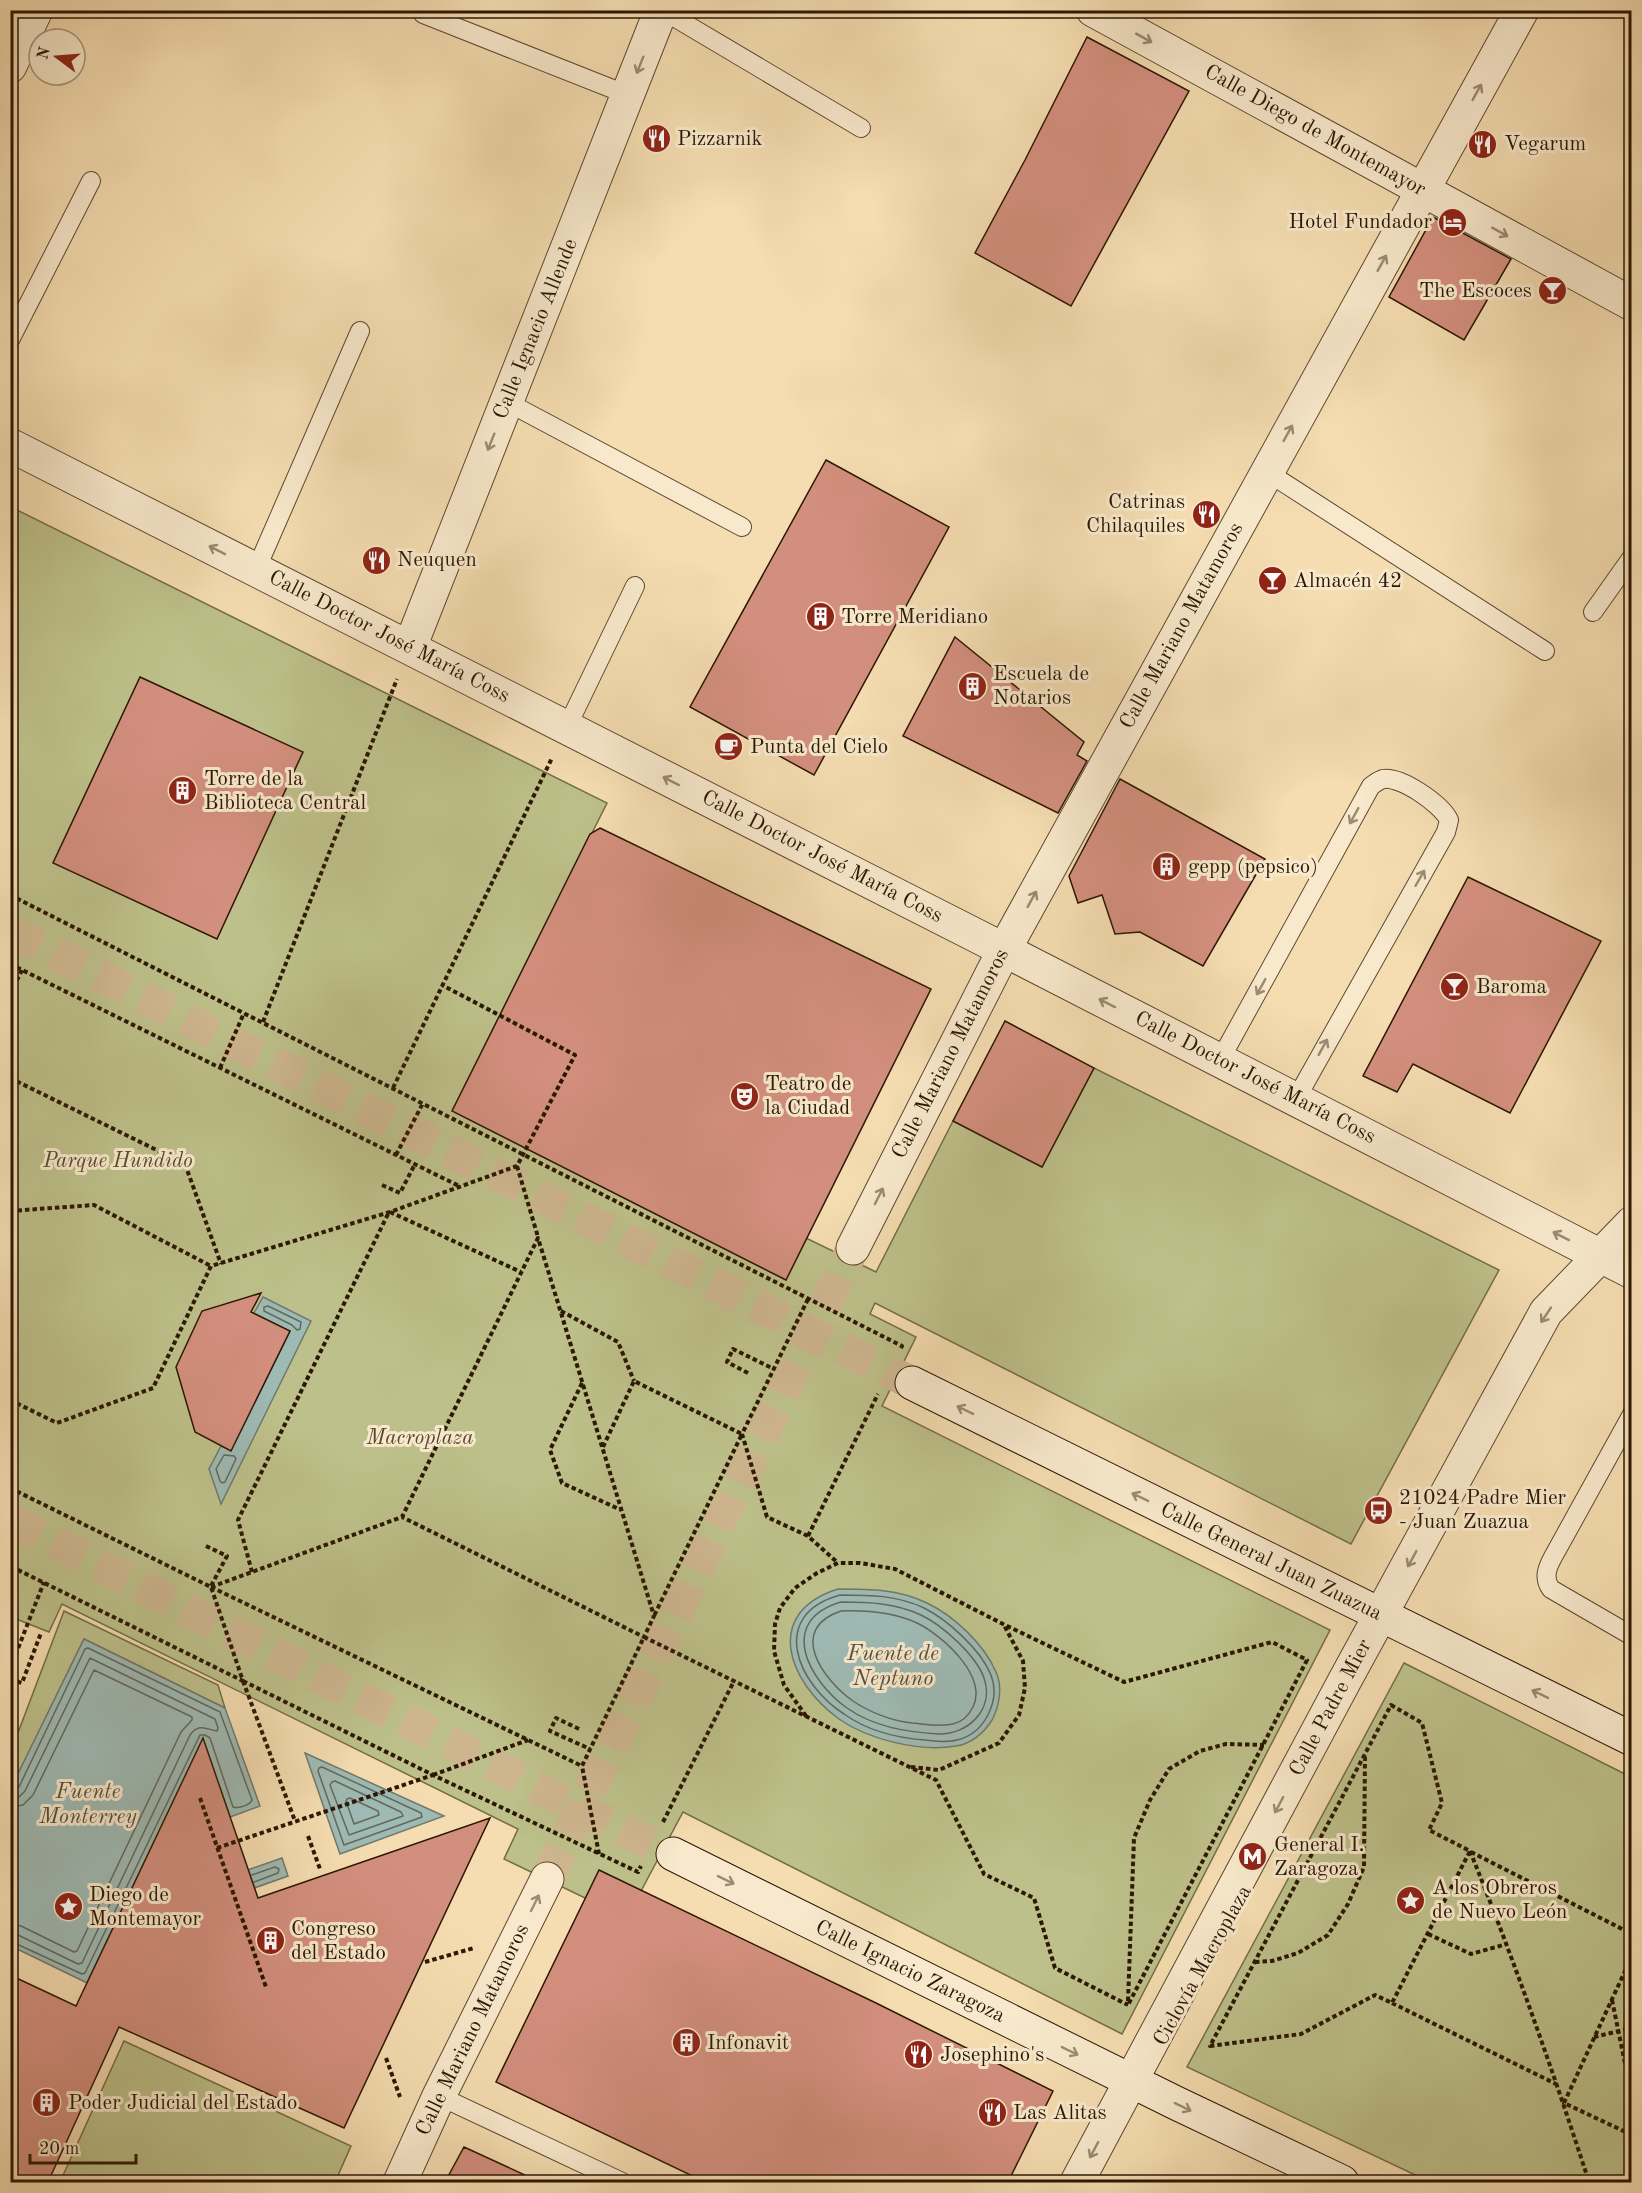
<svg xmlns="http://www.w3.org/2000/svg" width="1642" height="2193" viewBox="0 0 1642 2193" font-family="'Old Standard TT',serif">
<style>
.green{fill:#bdc08a;stroke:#746c46;stroke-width:1.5}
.water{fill:#9ebab4;stroke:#70796d;stroke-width:1.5}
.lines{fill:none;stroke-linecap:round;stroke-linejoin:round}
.shore{stroke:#64685c;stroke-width:1.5}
.building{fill:#d38f7e;stroke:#2b1703;stroke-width:1.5}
.tertiary-tunnel{stroke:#cdb58e;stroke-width:33;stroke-dasharray:33 16;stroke-linecap:butt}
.secondary-tunnel{stroke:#cdb58e;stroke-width:33;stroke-dasharray:33 16;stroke-linecap:butt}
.service-casing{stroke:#5e482e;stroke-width:20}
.minor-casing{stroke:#5e482e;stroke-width:35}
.tertiary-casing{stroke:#5e482e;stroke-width:35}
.secondary-casing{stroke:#2b1703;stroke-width:35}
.path{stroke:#2b1703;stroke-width:4;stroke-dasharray:4.5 3;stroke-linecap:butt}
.service{stroke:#f8e9cc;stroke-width:18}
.minor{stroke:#f8e9cc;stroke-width:33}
.tertiary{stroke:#f8e9cc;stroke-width:33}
.secondary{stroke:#f8e9cc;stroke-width:33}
.path-bridge{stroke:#2b1703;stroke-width:4;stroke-dasharray:4.5 3;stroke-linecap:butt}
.oneway{stroke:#9c8a72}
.labels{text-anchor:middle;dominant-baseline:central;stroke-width:6;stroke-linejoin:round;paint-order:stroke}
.street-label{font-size:21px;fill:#2b1703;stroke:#f8e9cc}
.poi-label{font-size:21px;fill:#2b1703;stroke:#f8e9cc;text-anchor:start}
.park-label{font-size:21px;font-style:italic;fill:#574a2c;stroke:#f8e9cc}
.water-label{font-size:22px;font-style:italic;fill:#535041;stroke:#f8e9cc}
</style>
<rect width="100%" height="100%" fill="#f5ddb1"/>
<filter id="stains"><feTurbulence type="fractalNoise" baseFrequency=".00333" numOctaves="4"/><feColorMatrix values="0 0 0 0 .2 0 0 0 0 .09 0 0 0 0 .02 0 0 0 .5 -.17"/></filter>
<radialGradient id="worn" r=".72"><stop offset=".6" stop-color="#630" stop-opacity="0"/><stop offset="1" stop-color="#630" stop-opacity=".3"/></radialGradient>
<path class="green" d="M11,507L607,803L453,1110L786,1280L806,1238L876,1272L953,1121L1042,1167L1094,1068L1499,1270L1351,1544L875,1303L870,1314L916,1337L882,1406L1330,1630L1122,2034L683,1812L641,1891L585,1898L504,1859L518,1829L62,1604L49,1632L11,1617Z
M64,1611L218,1685L225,1708L84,1639L11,1790L10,1754Z
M1404,1663L1631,1777V2182H1430L1187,2067Z
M124,2041L351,2146L335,2182H60Z"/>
<path class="water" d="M263,1297L311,1321L221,1504L209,1469L221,1446L231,1450L290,1331L254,1313Z
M838,1589C869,1589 898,1589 927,1603C954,1616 984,1644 996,1672C1003,1687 999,1707 992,1720C984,1733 971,1744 956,1746C920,1752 869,1740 839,1719C788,1682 762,1613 838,1589Z
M84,1639L225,1708L260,1806L230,1817L203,1739L87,1983L11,1946L10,1790Z
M305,1753L444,1816L340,1854Z
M282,1858L288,1876L246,1891L239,1873Z"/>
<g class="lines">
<path class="shore" d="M268,1306L301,1322L300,1329L297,1330L292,1325L264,1311V1307Z
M224,1455L234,1456L236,1459L225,1482L222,1483L220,1481L216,1469Z
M840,1595C869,1595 897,1595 924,1608C948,1620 981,1650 991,1675C1001,1701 984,1734 957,1740C947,1743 935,1741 925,1740C896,1738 868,1731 844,1714C797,1684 768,1615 840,1595Z
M841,1602C869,1602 895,1603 921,1615C942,1625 976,1655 984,1678C995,1710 967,1735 938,1734C906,1732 874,1727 847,1708C809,1681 776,1621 841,1602Z
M841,1611C868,1610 893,1612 917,1623C942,1635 988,1676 973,1707C969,1715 962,1722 953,1724C940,1727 925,1724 912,1723C892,1721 869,1712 853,1701C822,1679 787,1629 841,1611Z
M322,1767L421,1813L422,1817L344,1845L318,1771L319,1768Z
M335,1781L401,1812L403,1816L349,1835L330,1785L332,1782Z
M10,1791L19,1787L85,1649L88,1648L220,1712L252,1800C250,1805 238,1809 233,1807L210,1738L205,1735H200L85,1973L82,1974L10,1941
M10,1798L19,1797L25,1791L90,1658L215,1719L218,1728L217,1731C206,1729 199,1723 190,1735L82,1963L78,1964L18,1935L10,1933
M350,1798L378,1811L379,1815L354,1824L346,1801L347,1799Z
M10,1807L23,1805L33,1795L94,1670L192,1717V1720L181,1732L77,1951L74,1952L21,1926L10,1924
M252,1875L275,1867L279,1869L278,1873L254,1882"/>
</g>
<path class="building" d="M1087,37L1189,91L1071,306L975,253L1025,160Z
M1433,217L1511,259L1464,340L1389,297Z
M826,460L949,527L814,775L690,707Z
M955,637L1084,742L1077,755L1087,761L1058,813L903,736Z
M140,677L303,752L217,939L53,863Z
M1120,779L1265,859L1203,966L1140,932L1115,934L1102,895L1078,903L1069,876Z
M600,828L931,989L786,1280L452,1111L590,834Z
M1468,877L1601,941L1510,1113L1413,1064L1397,1092L1363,1076Z
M1005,1021L1094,1068L1042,1167L953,1121Z
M261,1293L251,1312L290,1331L231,1451L195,1432L176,1367L202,1311Z
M203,1738L258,1898L490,1818L344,2128L119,2027L48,2182H10V1975L76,2006Z
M599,1870L876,2003L1053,2091L1008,2182H705L496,2082Z
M464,2147L540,2182H445Z"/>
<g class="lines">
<path class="tertiary-tunnel" d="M547,1879L853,1248"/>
<path class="secondary-tunnel" d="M10,931L912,1383
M10,1520L582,1810L673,1854"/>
<defs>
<path id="service" d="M662,10L861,128
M423,14L628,95
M10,340L91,181
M507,402L742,527
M1267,472L1545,651
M256,570L360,331
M1593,612L1632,557
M567,727L635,586
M1220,1060L1371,786C1374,784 1379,780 1383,779C1401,776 1441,804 1449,820L1446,832L1296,1099
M1632,1414L1553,1557C1547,1568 1543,1578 1551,1589L1632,1636
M439,2096L622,2182"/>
<path id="minor" d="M1093,10L1632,304
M10,66L36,10
M410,647L661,10"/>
<path id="tertiary" d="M10,445L977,936L1632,1272
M853,1248L1004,950L1522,10
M400,2182L439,2096L547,1879
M1077,2182L1345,1680L1546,1312L1632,1223"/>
<path id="secondary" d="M912,1383L1632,1739
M673,1854L1176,2103L1342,2182"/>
</defs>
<use href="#service" class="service-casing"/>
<use href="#minor" class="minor-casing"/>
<use href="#tertiary" class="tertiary-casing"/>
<use href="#secondary" class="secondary-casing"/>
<path class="path" d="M10,895L902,1346L900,1350
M10,964L459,1186
M10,994L22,970
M263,1022L397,679
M220,1068L244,1013
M10,1078L185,1164L221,1264
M393,1088L552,758
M396,1155L423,1103
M517,1166L538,1237
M382,1185L400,1193L415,1164
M10,1211L94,1205L211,1266
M390,1212L521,1272
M808,1299L742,1434L767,1517L808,1536L838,1563
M561,1311L618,1342L634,1381
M748,1373L727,1362L733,1349L774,1369
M582,1383L550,1450L562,1483L621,1510
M10,1400L57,1423L153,1388L211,1266L390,1212L517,1166L575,1055L442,985
M603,1447L634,1381L742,1434L654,1616
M10,1488L211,1587L243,1681L10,1566
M808,1536L878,1394
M206,1546L227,1556L211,1586
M252,1572L238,1520L389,1212
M211,1587L402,1517L538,1238L654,1616L644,1637L402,1517
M211,1587L582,1766
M10,1669L44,1582
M10,1679L22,1683L41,1633
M243,1681L433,1775L638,1872L641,1866
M1391,1705L1422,1723L1442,1803L1429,1830L1470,1851L1392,2003L1375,1995L1301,2034L1210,2046Z
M806,1716L784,1685L774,1651L775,1624L780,1608L795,1588L817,1573L838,1563H860L895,1569L1003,1624L1124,1682L1272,1642L1307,1660L1128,2005
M579,1729L556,1718L550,1731L590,1749
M911,1767L939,1770L999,1743L1019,1715L1025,1688L1023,1661L1004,1625
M433,1775L528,1740
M200,1798L266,1987
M663,1822L734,1681
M308,1836L320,1869
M1470,1851C1514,1960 1553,2071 1589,2182
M1471,1852L1632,1934
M599,1854L582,1766L644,1637L936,1780L984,1874L1034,1898L1055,1968L1128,2005
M1428,1934L1471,1954L1507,1944
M1632,1956L1564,2103L1632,2135
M425,1962L474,1948
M1255,1962L1272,1961L1298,1953L1328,1935L1348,1904L1364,1867L1365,1755
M1612,2000L1627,2073
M1128,2001L1134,1838L1150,1800L1169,1769L1200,1751L1226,1744L1264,1745
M1392,2003L1556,2084
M1594,2037L1632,2028
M386,2058L400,2097
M1375,2176L1388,2182"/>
<use href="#service" class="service"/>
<use href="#minor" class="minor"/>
<use href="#tertiary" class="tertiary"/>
<use href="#secondary" class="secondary"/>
<path class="path-bridge" d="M243,1681L295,1821
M217,1848L433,1775"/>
</g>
<defs><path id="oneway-shaft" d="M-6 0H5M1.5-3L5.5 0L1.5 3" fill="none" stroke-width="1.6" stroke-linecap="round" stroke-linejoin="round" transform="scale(1.5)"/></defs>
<g class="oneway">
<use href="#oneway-shaft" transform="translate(1144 38) rotate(29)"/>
<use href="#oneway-shaft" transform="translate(640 65) rotate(112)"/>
<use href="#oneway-shaft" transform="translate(1477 92) rotate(-61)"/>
<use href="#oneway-shaft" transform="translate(1500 232) rotate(29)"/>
<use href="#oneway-shaft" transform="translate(1382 263) rotate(-61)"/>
<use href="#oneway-shaft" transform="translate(1288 433) rotate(-61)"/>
<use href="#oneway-shaft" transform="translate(491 442) rotate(112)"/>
<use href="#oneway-shaft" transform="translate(217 550) rotate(-153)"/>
<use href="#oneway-shaft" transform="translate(671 781) rotate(-153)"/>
<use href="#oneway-shaft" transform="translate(1354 816) rotate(119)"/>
<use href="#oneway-shaft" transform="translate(1420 878) rotate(-60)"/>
<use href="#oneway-shaft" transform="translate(1032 899) rotate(-61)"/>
<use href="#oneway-shaft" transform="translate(1261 987) rotate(119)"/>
<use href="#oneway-shaft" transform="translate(1107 1003) rotate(-153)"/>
<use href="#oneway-shaft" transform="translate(1323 1047) rotate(-61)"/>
<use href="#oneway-shaft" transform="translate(879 1196) rotate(-63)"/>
<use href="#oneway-shaft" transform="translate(1561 1236) rotate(-153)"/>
<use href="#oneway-shaft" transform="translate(1546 1315) rotate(124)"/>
<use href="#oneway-shaft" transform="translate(965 1410) rotate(-154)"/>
<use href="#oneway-shaft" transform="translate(1140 1497) rotate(-154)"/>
<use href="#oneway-shaft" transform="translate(1412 1559) rotate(119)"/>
<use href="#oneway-shaft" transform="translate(1540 1694) rotate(-154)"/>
<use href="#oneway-shaft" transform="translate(1279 1805) rotate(118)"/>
<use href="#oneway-shaft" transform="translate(726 1880) rotate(26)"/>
<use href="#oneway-shaft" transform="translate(535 1903) rotate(-64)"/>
<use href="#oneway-shaft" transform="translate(1070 2051) rotate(26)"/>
<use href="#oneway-shaft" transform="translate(1183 2107) rotate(26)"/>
<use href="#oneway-shaft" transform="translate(1094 2150) rotate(118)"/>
</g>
<defs>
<symbol id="restaurant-disc" viewBox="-11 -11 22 22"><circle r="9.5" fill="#8f2418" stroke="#f8e9cc"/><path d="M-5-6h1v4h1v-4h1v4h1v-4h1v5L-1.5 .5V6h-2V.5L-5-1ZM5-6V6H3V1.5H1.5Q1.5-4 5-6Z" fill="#fff"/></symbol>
<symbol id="hotel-disc" viewBox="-11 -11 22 22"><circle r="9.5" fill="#8f2418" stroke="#f8e9cc"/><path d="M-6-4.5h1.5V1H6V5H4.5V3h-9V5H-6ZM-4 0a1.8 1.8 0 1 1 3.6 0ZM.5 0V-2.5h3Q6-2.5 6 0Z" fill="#fff"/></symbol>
<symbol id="bar-disc" viewBox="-11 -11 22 22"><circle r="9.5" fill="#8f2418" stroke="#f8e9cc"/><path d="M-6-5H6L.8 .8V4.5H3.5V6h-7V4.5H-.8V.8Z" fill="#fff"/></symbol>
<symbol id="building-disc" viewBox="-11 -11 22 22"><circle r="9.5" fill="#8f2418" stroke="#f8e9cc"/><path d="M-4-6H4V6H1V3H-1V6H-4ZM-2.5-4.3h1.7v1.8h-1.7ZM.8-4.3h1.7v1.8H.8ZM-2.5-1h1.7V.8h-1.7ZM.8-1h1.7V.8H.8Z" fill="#fff"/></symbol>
<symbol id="cafe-disc" viewBox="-11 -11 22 22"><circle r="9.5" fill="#8f2418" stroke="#f8e9cc"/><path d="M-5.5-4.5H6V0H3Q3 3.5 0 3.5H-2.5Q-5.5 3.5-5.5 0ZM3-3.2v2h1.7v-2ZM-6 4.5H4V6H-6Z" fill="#fff"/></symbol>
<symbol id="theatre-disc" viewBox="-11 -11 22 22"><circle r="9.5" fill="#8f2418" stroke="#f8e9cc"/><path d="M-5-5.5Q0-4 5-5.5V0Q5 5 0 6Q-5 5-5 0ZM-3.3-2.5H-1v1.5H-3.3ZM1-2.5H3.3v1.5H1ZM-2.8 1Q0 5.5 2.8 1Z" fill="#fff"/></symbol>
<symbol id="bus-disc" viewBox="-11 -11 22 22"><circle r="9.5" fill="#8f2418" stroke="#f8e9cc"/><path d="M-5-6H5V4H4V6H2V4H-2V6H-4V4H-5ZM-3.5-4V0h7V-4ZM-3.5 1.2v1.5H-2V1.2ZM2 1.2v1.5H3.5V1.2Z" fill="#fff"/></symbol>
<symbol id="metro-disc" viewBox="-11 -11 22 22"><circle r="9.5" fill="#8f2418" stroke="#f8e9cc"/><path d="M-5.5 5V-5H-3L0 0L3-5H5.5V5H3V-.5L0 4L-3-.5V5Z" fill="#fff"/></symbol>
<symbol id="sight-disc" viewBox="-11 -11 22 22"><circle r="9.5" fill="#8f2418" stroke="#f8e9cc"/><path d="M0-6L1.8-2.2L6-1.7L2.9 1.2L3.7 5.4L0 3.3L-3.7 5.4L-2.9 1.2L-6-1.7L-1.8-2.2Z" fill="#fff"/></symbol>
</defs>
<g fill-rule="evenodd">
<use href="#restaurant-disc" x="640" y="122" width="33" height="33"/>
<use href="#restaurant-disc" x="1466" y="128" width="33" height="33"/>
<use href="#hotel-disc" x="1436" y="206" width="33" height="33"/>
<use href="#bar-disc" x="1536" y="274" width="33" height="33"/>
<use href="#restaurant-disc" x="1190" y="498" width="33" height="33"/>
<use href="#restaurant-disc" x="360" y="544" width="33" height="33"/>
<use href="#bar-disc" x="1256" y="564" width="33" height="33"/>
<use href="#building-disc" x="804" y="600" width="33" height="33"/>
<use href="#building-disc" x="956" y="670" width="33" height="33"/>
<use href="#cafe-disc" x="712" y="730" width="33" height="33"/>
<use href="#building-disc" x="166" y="774" width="33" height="33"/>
<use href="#building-disc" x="1150" y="850" width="33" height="33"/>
<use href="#bar-disc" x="1438" y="970" width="33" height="33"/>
<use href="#theatre-disc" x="728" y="1080" width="33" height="33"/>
<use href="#bus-disc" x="1362" y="1494" width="33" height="33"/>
<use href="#metro-disc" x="1236" y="1840" width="33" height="33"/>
<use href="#sight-disc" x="1394" y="1884" width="33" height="33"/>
<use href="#sight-disc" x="52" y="1890" width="33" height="33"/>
<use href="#building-disc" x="254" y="1924" width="33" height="33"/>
<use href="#building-disc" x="670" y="2026" width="33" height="33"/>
<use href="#restaurant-disc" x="902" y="2038" width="33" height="33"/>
<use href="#building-disc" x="30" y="2086" width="33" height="33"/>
<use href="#restaurant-disc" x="976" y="2096" width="33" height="33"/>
</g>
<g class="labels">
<g class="street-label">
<text transform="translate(1315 131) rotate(29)">Calle Diego de Montemayor</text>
<text transform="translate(536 329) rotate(-68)">Calle Ignacio Allende</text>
<text transform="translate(1182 626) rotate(-61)">Calle Mariano Matamoros</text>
<text transform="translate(389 637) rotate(27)">Calle Doctor José María Coss</text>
<text transform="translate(822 857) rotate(27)">Calle Doctor José María Coss</text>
<text transform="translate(951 1054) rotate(-63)">Calle Mariano Matamoros</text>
<text transform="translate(1255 1078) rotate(27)">Calle Doctor José María Coss</text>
<text transform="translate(1271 1562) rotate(26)">Calle General Juan Zuazua</text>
<text transform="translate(1331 1708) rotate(-62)">Calle Padre Mier</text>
<text transform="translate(1203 1966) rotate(-61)">Ciclovía Macroplaza</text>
<text transform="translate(910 1972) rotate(26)">Calle Ignacio Zaragoza</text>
<text transform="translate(473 2030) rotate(-64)">Calle Mariano Matamoros</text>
</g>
<g class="poi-label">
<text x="677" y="139">Pizzarnik</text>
<text x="1504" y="144">Vegarum</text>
<text x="1432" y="222" text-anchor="end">Hotel Fundador</text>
<text x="1532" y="291" text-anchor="end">The Escoces</text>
<text x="1185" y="502" text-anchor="end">Catrinas<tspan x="1185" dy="24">Chilaquiles</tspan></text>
<text x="397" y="560">Neuquen</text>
<text x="1293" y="581">Almacén 42</text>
<text x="841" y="617">Torre Meridiano</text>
<text x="993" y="674">Escuela de<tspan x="993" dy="24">Notarios</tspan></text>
<text x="750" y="747">Punta del Cielo</text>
<text x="204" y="779">Torre de la<tspan x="204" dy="24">Biblioteca Central</tspan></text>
<text x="1188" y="867">gepp (pepsico)</text>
<text x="1476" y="987">Baroma</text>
<text x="765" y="1084">Teatro de<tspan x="765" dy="24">la Ciudad</tspan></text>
<text x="1399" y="1498">21024 Padre Mier<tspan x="1399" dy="24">- Juan Zuazua</tspan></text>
<text x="1274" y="1845">General I.<tspan x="1274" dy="24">Zaragoza</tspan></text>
<text x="1432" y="1888">A los Obreros<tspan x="1432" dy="24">de Nuevo León</tspan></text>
<text x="89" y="1895">Diego de<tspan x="89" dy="24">Montemayor</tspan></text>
<text x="291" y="1929">Congreso<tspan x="291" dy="24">del Estado</tspan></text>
<text x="707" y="2043">Infonavit</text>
<text x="940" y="2055">Josephino's</text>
<text x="68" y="2103">Poder Judicial del Estado</text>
<text x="1013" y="2113">Las Alitas</text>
</g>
<g class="park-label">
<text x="118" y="1161">Parque Hundido</text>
<text x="420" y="1438">Macroplaza</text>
</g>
<g class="water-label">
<text x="893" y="1654">Fuente de<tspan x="893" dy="25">Neptuno</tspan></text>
<text x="88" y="1792">Fuente<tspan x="88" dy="25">Monterrey</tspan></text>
</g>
</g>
<rect width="1642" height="2193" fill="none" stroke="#f5ddb1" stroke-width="36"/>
<rect x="12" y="12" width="1618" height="2169" fill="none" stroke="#2b1703" stroke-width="3"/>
<rect x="18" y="18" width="1606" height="2157" fill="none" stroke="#2b1703" stroke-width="1.5"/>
<g transform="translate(57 57) rotate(286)"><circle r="28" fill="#f8e9cc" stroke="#a6957c" stroke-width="1.5"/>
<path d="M0-4.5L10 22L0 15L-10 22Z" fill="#8f2418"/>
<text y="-9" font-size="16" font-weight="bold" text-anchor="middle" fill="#2b1703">N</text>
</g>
<path d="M30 2154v9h106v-9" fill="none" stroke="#2b1703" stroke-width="3"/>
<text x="39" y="2154" font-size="18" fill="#2b1703" stroke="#f8e9cc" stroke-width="4.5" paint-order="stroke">20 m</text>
<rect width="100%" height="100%" filter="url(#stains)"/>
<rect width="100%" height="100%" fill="url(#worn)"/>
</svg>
